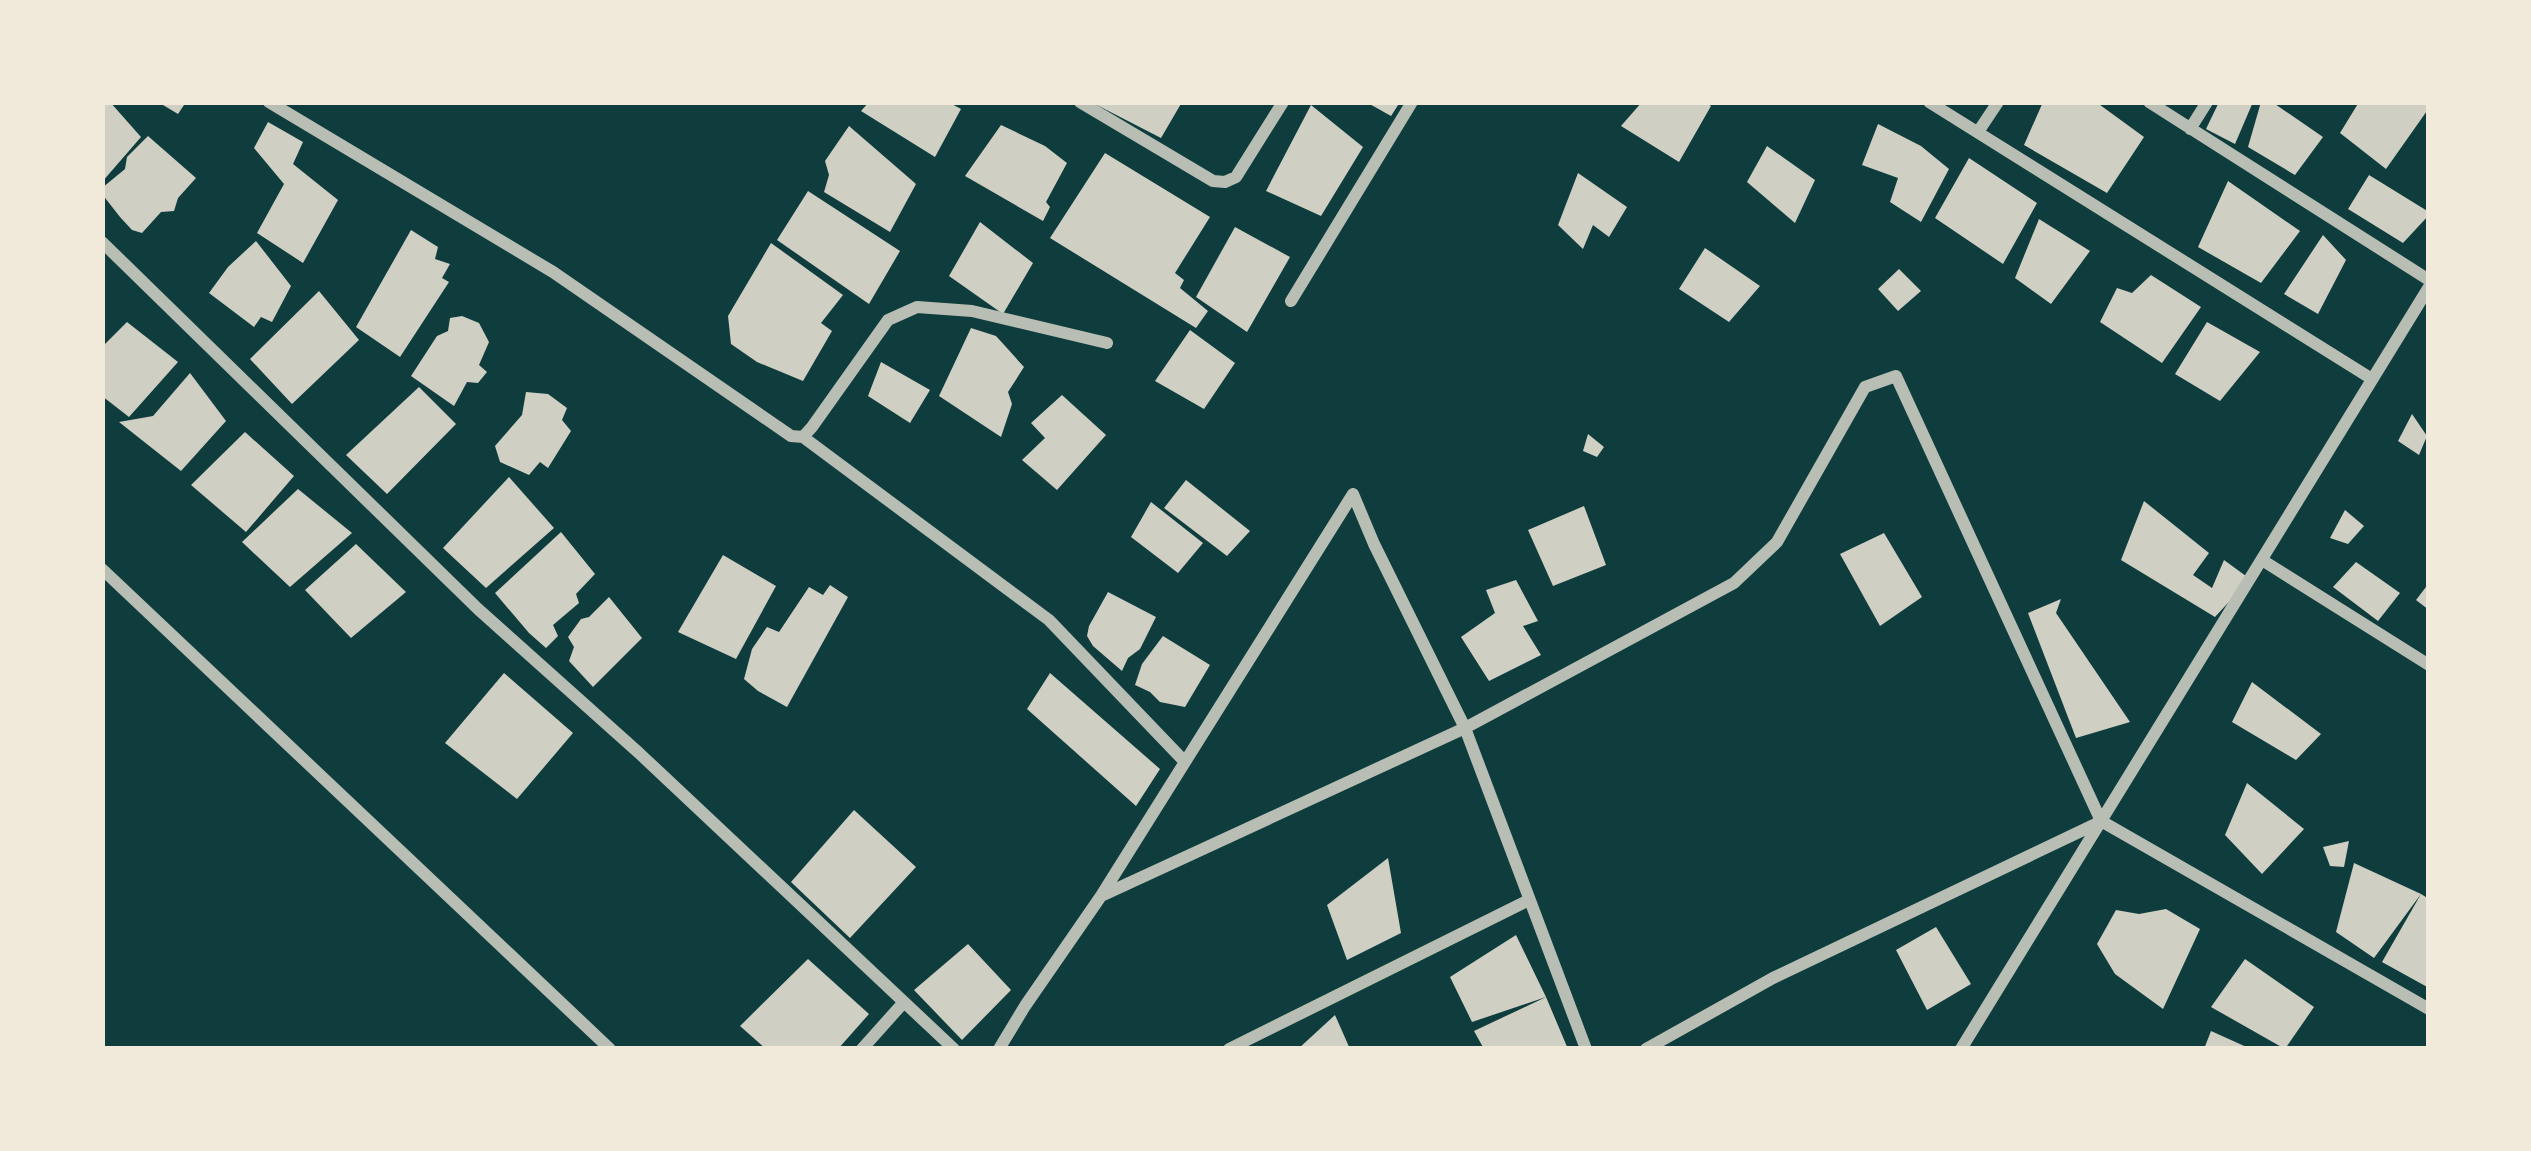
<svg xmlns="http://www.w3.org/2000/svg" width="2531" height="1151" viewBox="0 0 2531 1151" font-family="Spectral,serif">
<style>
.building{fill:#cfcfc3}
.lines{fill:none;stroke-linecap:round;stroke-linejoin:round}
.minor{stroke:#b8beb3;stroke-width:12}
</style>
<rect width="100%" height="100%" fill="#0f3d3e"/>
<path class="building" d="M102,102H110L141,137L102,182Z
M158,102H186L178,114Z
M869,102H948L961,109L935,157L861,111Z
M1091,102H1182L1161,138Z
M1366,102H1400L1391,116Z
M1642,102H1705L1711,106L1679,162L1621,126Z
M2043,102H2096L2144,137L2107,193L2024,145Z
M2219,102H2253L2235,144L2206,129Z
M2261,102H2272L2323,137L2295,175L2248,147Z
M2359,102L2429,103V108L2386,169L2340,133Z
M1311,105L1363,147L1321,216L1266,191Z
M268,122L303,142L293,164L338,200L303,263L257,233L284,184L254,148Z
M1878,124L1921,146L1949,169L1921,222L1890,202L1898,178L1862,165Z
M1001,125L1045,146L1067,163L1046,202L1050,207L1043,221L965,176Z
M849,126L916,184L890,232L824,192L829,175L825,161Z
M148,136L196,178L178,198L174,211L161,212L142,233L132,230L120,217L102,194V188L125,169L127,157Z
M1767,146L1815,180L1795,223L1747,182Z
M1105,153L1210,217L1175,273L1184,280L1180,288L1208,311L1196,328L1050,238Z
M1969,158L2037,203L2003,264L1935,218Z
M1578,173L1627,207L1609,237L1593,225L1583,249L1558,225Z
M2369,175L2429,212V215L2403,243L2348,209Z
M2228,181L2300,231L2261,283L2198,247Z
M808,191L900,251L869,304L777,240Z
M2039,219L2090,251L2051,304L2015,278Z
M980,222L1033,263L1003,314L949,276Z
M1235,227L1290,257L1247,332L1196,297Z
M411,230L438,247L435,259L450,264L442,278L449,282L400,357L356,327Z
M2323,235L2346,260L2318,314L2284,294Z
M256,241L291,286L272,322L261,317L254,327L209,293L228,267Z
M771,243L843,295L821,323L832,331L803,381L757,362L731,344L728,316Z
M1705,248L1760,286L1729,322L1679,289Z
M1899,269L1921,291L1898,311L1878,289Z
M2151,275L2201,307L2162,363L2100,322L2117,288L2132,293Z
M319,291L359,340L292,404L250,359Z
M462,316L479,323L489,342L479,365L487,372L478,383L467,382L454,406L411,376L437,336L448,331L450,318Z
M127,322L178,362L129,417L102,396V347Z
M2207,322L2260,352L2220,401L2175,374Z
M971,328L996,336L1024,367L1008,392L1012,404L1001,437L939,396Z
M1190,330L1235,363L1204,409L1155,381Z
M881,362L930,390L910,423L868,396Z
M190,373L226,421L181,471L119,422L153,416Z
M419,387L456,424L387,494L346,455Z
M526,392L548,394L567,408L562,420L571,431L548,468L540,462L529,475L500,462L495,446L522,415Z
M1062,395L1106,435L1057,490L1022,460L1045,438L1031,423Z
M2412,414L2427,436L2419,455L2398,441Z
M245,432L294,476L246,532L191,485Z
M1588,434L1604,447L1597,457L1583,451Z
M509,477L554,528L486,588L443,548Z
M1186,480L1250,531L1227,556L1164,508Z
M298,489L352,533L290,587L242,542Z
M2144,501L2209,553L2193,575L2212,588L2224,560L2250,579L2215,617L2121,560Z
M1151,502L1203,543L1178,573L1131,537Z
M1584,506L1606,565L1553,586L1528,530Z
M2345,510L2364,526L2348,544L2330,538Z
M561,532L595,574L576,594L579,603L553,625L558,636L546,648L529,633L495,593Z
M1884,533L1922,597L1880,626L1840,554Z
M356,544L406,592L351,638L305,590Z
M723,555L776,586L736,659L678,632Z
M2356,562L2400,593L2378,621L2333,587Z
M1516,580L1538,621L1523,626L1541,655L1489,681L1461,637L1495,613L1486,590Z
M2429,583V610L2416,600Z
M830,585L848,597L787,707L758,691L744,679L752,649L767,627L779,632L809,587L823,595Z
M1108,592L1156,617L1140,649L1128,658L1122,671L1093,646L1087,636L1089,626Z
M609,597L642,638L593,687L569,661L574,647L568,637L581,619L589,617Z
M2061,599L2056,613L2130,722L2076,738L2028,613Z
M1163,636L1210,665L1185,707L1160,702L1150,692L1135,685L1142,664Z
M504,673L573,733L517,799L445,743Z
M1050,673L1160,769L1136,806L1027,709Z
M2252,682L2321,734L2296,760L2232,722Z
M2247,783L2304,829L2262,874L2225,835Z
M854,810L916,867L850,938L791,882Z
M2349,841L2344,867L2330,866L2323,847Z
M1388,858L1401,933L1347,960L1327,905Z
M2354,863L2421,894L2429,899V988L2382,962L2421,894L2374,958L2336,932Z
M2166,909L2200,929L2163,1009L2115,974L2097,944L2116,910L2139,914Z
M1936,927L1971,984L1927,1010L1896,950Z
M1516,935L1546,997L1568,1049H1484L1474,1031L1546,997L1472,1022L1450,977Z
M968,944L1011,990L962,1040L914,990Z
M808,959L869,1014L838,1049H766L740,1026Z
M2245,959L2314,1007L2285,1049L2211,1007Z
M1335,1015L1350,1049H1298Z
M2211,1031L2251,1049H2204Z"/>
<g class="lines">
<path class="minor" d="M269,102L553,272L791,436L803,437L812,427L888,320L917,307L972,311L1107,343
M1080,102L1213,181L1225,182L1236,177L1283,102
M1929,102L2372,379
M2149,102L2429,280
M2190,129L2207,102
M1978,132L1998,102
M102,242L478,609L639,753L954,1049
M1291,301L1412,102
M803,437L1049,620L1185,762
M1353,494L1374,544L1465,728L1586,1049
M2262,560L2429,665
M102,569L610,1049
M1101,896L1465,728L1734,583L1777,542L1865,387L1896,376L2101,821L2429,1009
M862,1049L904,1002
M999,1049L1025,1006L1101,896L1353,494
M1229,1049L1529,900
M1646,1049L1773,978L2100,822
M1961,1049L2429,287"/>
</g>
<rect width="2531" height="1151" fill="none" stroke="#f1e9da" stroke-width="210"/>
</svg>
